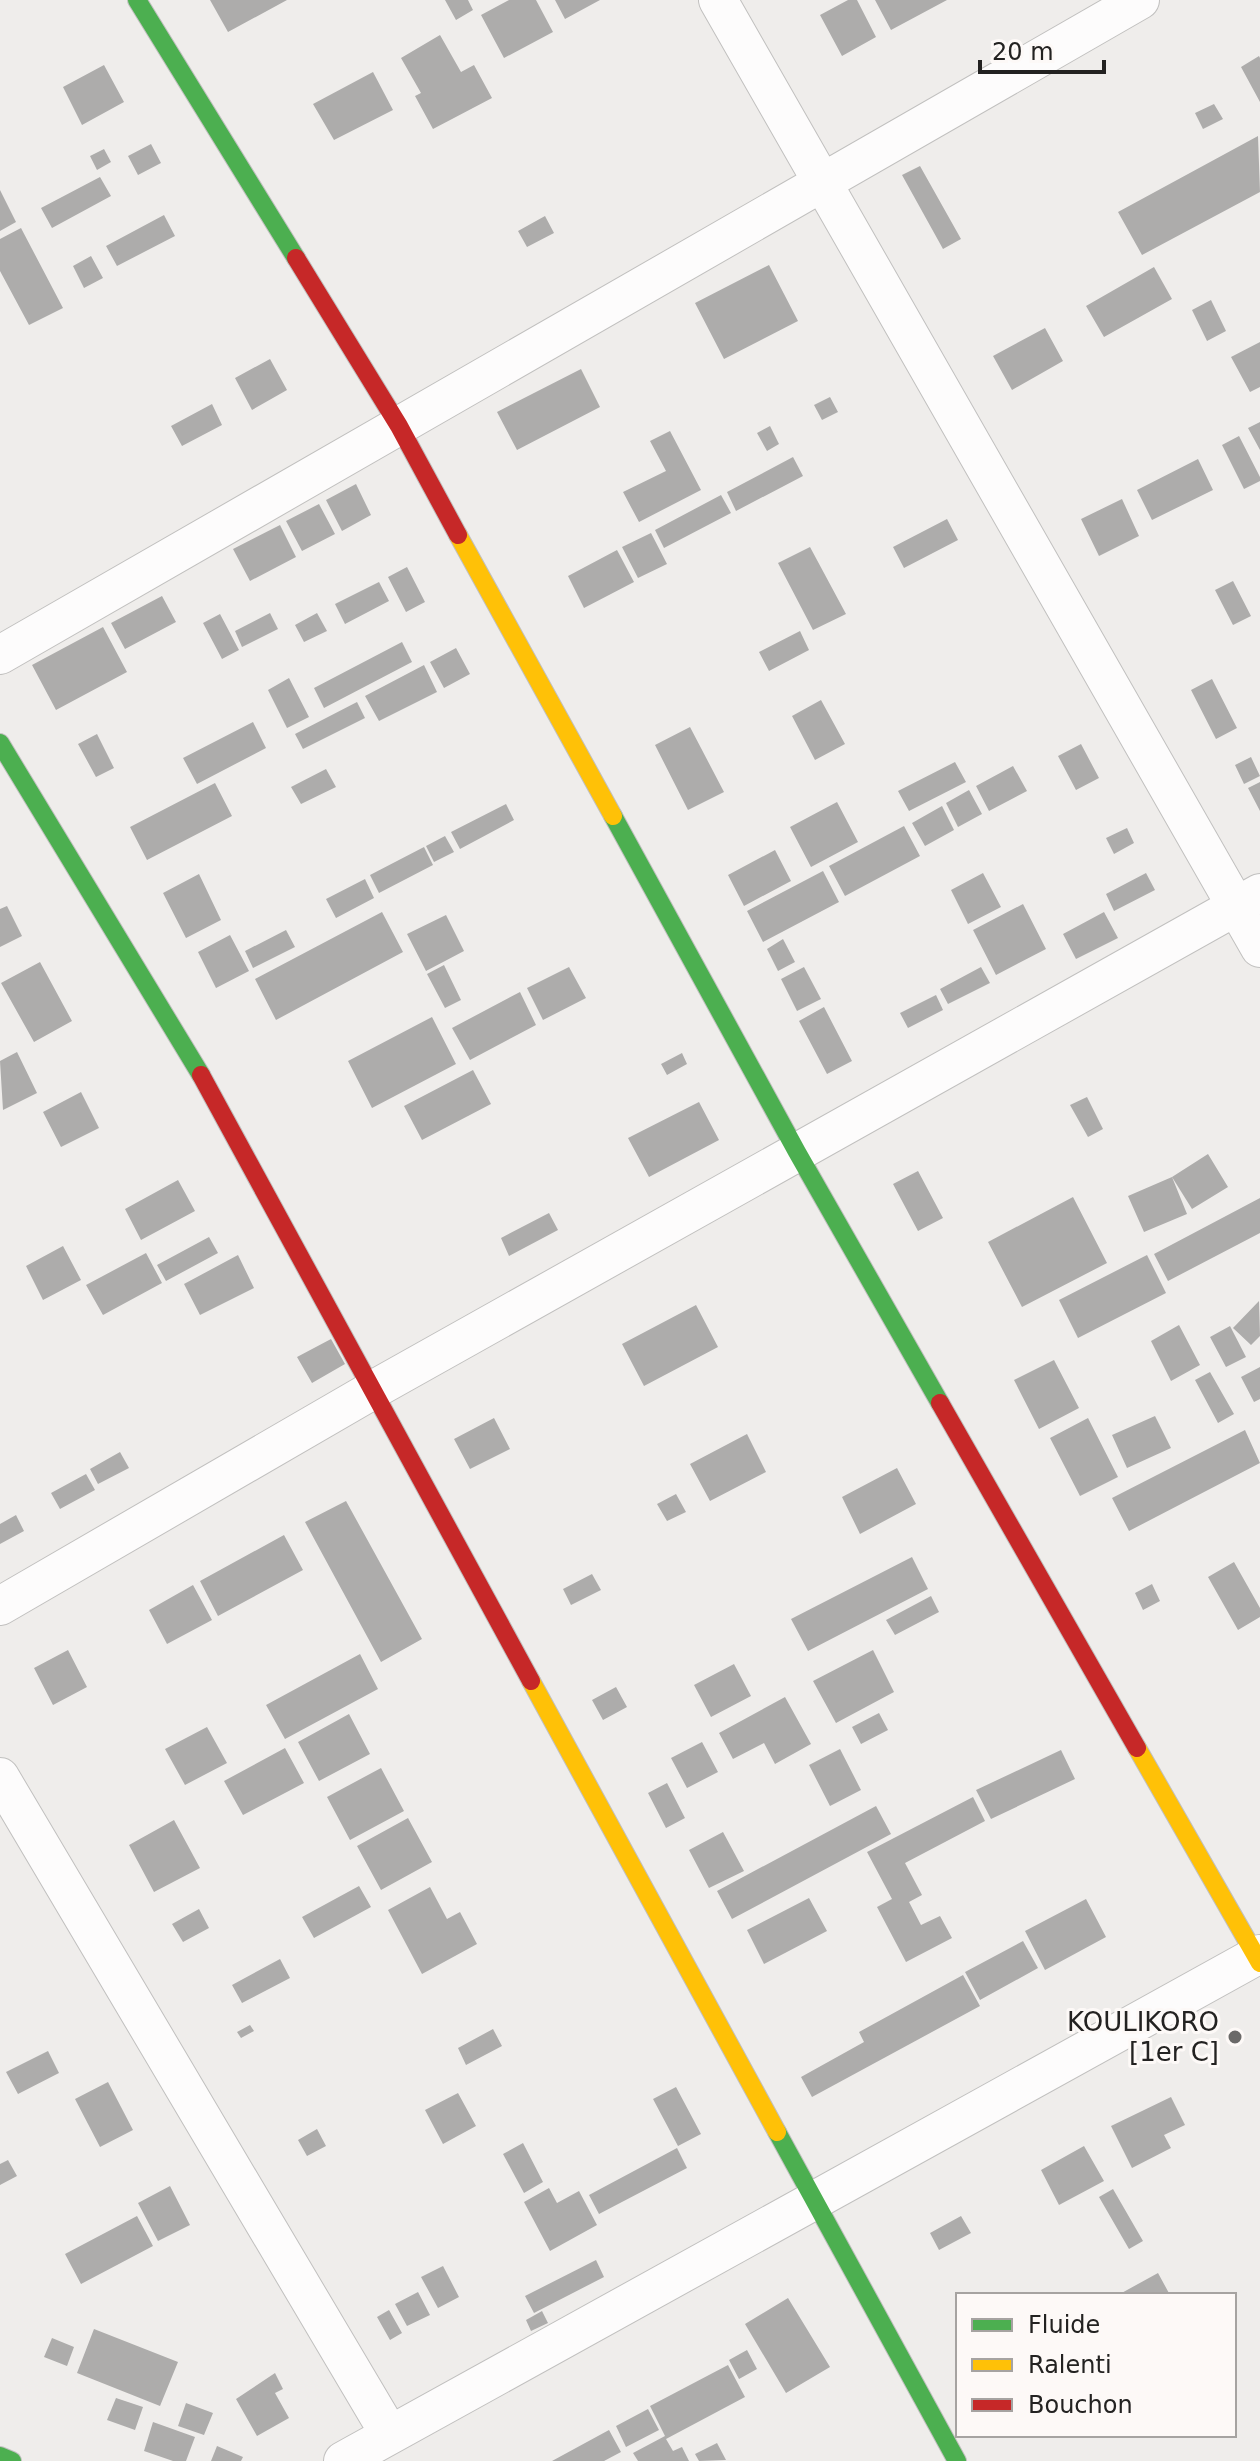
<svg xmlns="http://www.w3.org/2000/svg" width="1260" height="2461" viewBox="0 0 1260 2461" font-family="'DejaVu Sans',sans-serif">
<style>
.building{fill:#adacab}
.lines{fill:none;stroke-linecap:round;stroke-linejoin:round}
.street-casing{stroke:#c1c0bf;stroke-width:40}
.fast-casing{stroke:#c1c0bf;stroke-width:20}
.slow-casing{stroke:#c1c0bf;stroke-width:20}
.jam-casing{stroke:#c1c0bf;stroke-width:20}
.street{stroke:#fdfcfc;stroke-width:38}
.fast{stroke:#4caf50;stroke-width:18}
.slow{stroke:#ffc107;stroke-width:18}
.jam{stroke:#c62828;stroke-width:18}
.poi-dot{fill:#6a6968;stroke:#fdf9f7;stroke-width:3}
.labels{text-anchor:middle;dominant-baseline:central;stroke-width:6;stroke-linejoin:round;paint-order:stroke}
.poi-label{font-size:26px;fill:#232221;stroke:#fdf9f7;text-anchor:end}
</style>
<rect width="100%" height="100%" fill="#efedeb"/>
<path class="building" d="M210,0H287L228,32Z
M445,0H468L473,10L456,20Z
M509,0H536L553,32L504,58L481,15Z
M555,0H600L565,19Z
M848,0H857L876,37L842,56L820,15Z
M875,0H947L891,30Z
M440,35L461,72L474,65L492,98L433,129L415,96L421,93L401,58Z
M1259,56L1260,58V102L1241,67Z
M104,65L124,102L82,125L63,87Z
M373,72L393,110L334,140L313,104Z
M1214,104L1223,119L1203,129L1195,113Z
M1258,136L1260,192L1142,255L1118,212Z
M151,144L161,163L138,175L128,156Z
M104,149L111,162L97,170L90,156Z
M920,166L961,239L943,249L902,175Z
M100,177L111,196L52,228L41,208Z
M0,190L16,222L0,231Z
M164,215L175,236L117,266L106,246Z
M545,216L554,233L527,247L518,231Z
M21,228L63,308L29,325L0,271V239Z
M91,256L103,278L84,288L73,266Z
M769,265L798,321L724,359L695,303Z
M1154,267L1172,299L1104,337L1086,306Z
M1211,300L1226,331L1207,341L1192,310Z
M1045,328L1063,361L1012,390L993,356Z
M1260,342V387L1250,392L1231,357Z
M270,359L287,390L252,410L235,378Z
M581,369L600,407L517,450L497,412Z
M830,397L838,412L822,420L814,405Z
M212,404L222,425L182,446L171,426Z
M1260,422V450L1248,428Z
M770,426L779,444L767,451L757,433Z
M670,431L701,490L639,522L623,492L666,471L650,441Z
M1239,436L1260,477V481L1244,489L1222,445Z
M793,457L803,476L736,511L727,492Z
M1198,459L1213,490L1152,520L1137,490Z
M356,484L371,515L342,531L326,500Z
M721,495L731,513L664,548L655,530Z
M1122,499L1139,536L1099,556L1081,519Z
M319,504L335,534L302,551L286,521Z
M947,519L958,540L904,568L893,547Z
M280,525L296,557L250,581L233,549Z
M651,533L667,564L638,578L622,547Z
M810,547L846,614L813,630L778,563Z
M617,550L634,582L584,608L568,576Z
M407,567L425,602L406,612L388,577Z
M1233,581L1251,616L1233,625L1215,590Z
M379,582L389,601L345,624L335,604Z
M162,596L176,622L125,649L111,623Z
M270,613L278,629L242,647L235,631Z
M317,613L327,631L304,642L295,625Z
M220,614L239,650L222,659L203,623Z
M103,627L127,672L56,710L32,665Z
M800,631L809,650L769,671L759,652Z
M402,642L412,662L324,708L314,688Z
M456,648L470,674L444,688L430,662Z
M424,665L437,692L379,721L365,696Z
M289,678L309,717L287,728L268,690Z
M1212,679L1237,728L1216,739L1191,690Z
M821,700L845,744L815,760L792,716Z
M357,702L365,718L303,749L295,734Z
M253,722L266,748L197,784L183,758Z
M690,727L724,792L688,810L655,745Z
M97,734L114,768L96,777L78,744Z
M1081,744L1099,778L1076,790L1058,756Z
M1251,757L1260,776L1244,784L1235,765Z
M955,762L966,782L909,811L898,791Z
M1013,766L1027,791L989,811L976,786Z
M326,769L336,787L301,804L291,787Z
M1260,782V811L1248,788Z
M215,783L232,816L147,860L130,827Z
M969,790L982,814L958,827L946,803Z
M837,802L858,842L811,867L790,827Z
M506,804L514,820L460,849L451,832Z
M942,806L954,830L925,846L912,823Z
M904,826L920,856L845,896L829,866Z
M1127,828L1134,843L1114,854L1106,838Z
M445,836L454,852L434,862L426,846Z
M424,847L433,865L379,893L370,875Z
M775,850L791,881L744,906L728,875Z
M823,871L839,902L763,942L747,911Z
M983,873L1001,907L968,924L951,890Z
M1146,873L1155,890L1114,911L1106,894Z
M199,874L221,920L186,938L163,893Z
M365,879L374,898L336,918L326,899Z
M1023,904L1046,949L996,975L973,930Z
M7,906L22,936L0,947V909Z
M382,912L403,952L276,1020L255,979Z
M1104,912L1118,938L1076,959L1063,934Z
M446,915L464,951L426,971L407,934Z
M286,930L295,947L253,968L245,951Z
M230,935L249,971L216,988L198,952Z
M783,939L795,962L778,971L767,949Z
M40,962L72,1021L34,1042L1,983Z
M444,965L461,1000L445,1008L427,974Z
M569,967L586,998L543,1020L527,988Z
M804,967L821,999L797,1011L781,979Z
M981,967L990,983L948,1004L940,989Z
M520,992L536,1025L470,1060L452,1028Z
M936,995L943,1010L908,1028L900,1013Z
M824,1007L852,1061L827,1074L799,1021Z
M432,1017L456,1064L372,1108L348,1061Z
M17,1052L37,1093L3,1110L0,1061Z
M682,1053L687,1064L667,1075L661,1064Z
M473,1070L491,1104L422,1140L404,1106Z
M81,1092L99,1128L61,1147L43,1112Z
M1087,1097L1103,1129L1088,1137L1070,1105Z
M699,1102L719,1140L649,1177L628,1138Z
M1208,1154L1228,1187L1192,1209L1172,1177Z
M918,1171L943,1218L918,1231L893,1184Z
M1172,1177L1187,1214L1144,1232L1128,1196Z
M178,1180L195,1211L141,1240L125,1209Z
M1073,1197L1107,1263L1022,1307L988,1242Z
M1260,1198V1233L1168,1281L1154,1254Z
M549,1213L558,1230L509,1256L501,1238Z
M209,1237L218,1253L166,1281L157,1265Z
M63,1246L81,1280L43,1300L26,1266Z
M146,1253L162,1283L103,1315L86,1285Z
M238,1255L254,1288L200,1315L184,1284Z
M1147,1255L1166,1293L1078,1338L1059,1300Z
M1259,1301L1260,1336L1251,1345L1233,1328Z
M696,1305L718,1347L644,1386L622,1344Z
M1179,1325L1200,1365L1171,1381L1151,1341Z
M1230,1326L1246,1357L1226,1367L1210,1337Z
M331,1339L345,1364L312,1383L297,1357Z
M1054,1360L1079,1408L1039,1429L1014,1380Z
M1260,1367V1399L1254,1402L1241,1377Z
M1210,1372L1234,1414L1218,1423L1195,1380Z
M1155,1416L1171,1448L1127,1468L1112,1435Z
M494,1418L510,1449L470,1469L454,1439Z
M1088,1418L1118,1477L1080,1496L1050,1438Z
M1245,1430L1260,1463L1129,1531L1112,1498Z
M747,1434L766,1472L710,1501L690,1464Z
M120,1452L129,1468L98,1484L90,1469Z
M897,1468L916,1504L860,1534L842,1497Z
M86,1474L95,1490L60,1509L51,1493Z
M676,1494L686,1512L667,1521L657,1504Z
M346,1501L422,1639L381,1662L305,1522Z
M16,1515L24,1531L0,1544V1524Z
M284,1535L303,1570L218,1616L200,1581Z
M912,1557L928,1589L808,1651L791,1619Z
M1234,1562L1260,1608V1617L1238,1630L1208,1577Z
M592,1574L601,1590L571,1605L563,1589Z
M1152,1584L1160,1601L1143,1610L1135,1593Z
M193,1585L212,1620L167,1644L149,1610Z
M931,1596L939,1612L895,1635L886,1620Z
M68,1650L87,1687L53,1705L34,1668Z
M873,1650L894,1692L836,1723L813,1681Z
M360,1654L378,1689L285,1739L266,1705Z
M734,1664L751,1696L711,1717L694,1685Z
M616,1687L627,1707L603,1720L592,1700Z
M785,1697L811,1744L775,1764L764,1743L733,1759L719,1733Z
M879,1713L888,1730L861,1744L852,1727Z
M349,1714L370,1754L319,1781L298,1742Z
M207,1727L227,1763L185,1785L165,1749Z
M702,1742L718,1772L687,1788L671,1758Z
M285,1748L304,1783L243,1815L224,1781Z
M840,1749L861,1790L830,1806L809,1765Z
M1061,1750L1075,1779L991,1819L976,1790Z
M381,1768L404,1811L350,1840L327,1797Z
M667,1783L685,1818L666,1828L648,1793Z
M973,1797L985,1821L905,1863L922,1895L909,1902L921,1925L940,1916L952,1938L906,1962L877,1907L892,1899L867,1852Z
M876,1806L891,1834L732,1919L717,1891Z
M408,1818L432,1862L381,1890L357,1846Z
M174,1820L200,1868L154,1892L129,1845Z
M723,1832L744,1871L709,1888L689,1850Z
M359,1886L371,1907L314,1938L302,1917Z
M430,1887L447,1919L460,1912L477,1944L422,1974L388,1910Z
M809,1898L827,1931L764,1964L747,1930Z
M1086,1899L1106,1937L1045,1970L1025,1931Z
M199,1909L209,1928L183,1942L172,1924Z
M1023,1941L1038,1968L980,2000L965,1972Z
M280,1959L290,1978L242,2003L232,1985Z
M963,1975L980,2006L812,2097L801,2077L864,2042L859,2032Z
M250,2025L254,2031L241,2038L237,2032Z
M493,2029L502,2046L466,2065L458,2048Z
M48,2051L59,2073L18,2094L6,2072Z
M108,2082L133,2130L100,2147L75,2099Z
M676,2087L701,2134L678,2146L653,2099Z
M458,2093L476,2126L443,2144L425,2110Z
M1171,2097L1185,2125L1164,2135L1171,2148L1132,2168L1111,2126Z
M317,2129L326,2146L307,2156L298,2140Z
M523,2143L543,2182L524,2193L503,2154Z
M1084,2146L1104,2181L1059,2205L1041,2170Z
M677,2148L687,2168L599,2214L589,2195Z
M8,2160L17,2176L0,2185V2164Z
M170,2186L190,2225L158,2241L138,2203Z
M549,2188L557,2203L579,2191L597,2225L550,2251L524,2202Z
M1113,2189L1143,2241L1129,2249L1099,2197Z
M137,2216L153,2246L81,2284L65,2254Z
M961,2216L971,2233L939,2250L930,2233Z
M596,2260L604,2277L534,2313L525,2296Z
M443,2266L459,2297L438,2308L421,2277Z
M1158,2273L1170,2295H1118Z
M418,2292L430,2315L407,2326L395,2304Z
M788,2298L830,2367L786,2393L745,2324Z
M389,2310L402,2333L390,2340L377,2317Z
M542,2311L548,2323L531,2331L526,2320Z
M94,2329L178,2362L160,2406L77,2373Z
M52,2338L74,2347L67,2366L44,2357Z
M747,2350L757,2369L739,2379L729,2360Z
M728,2365L745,2397L666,2439L673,2451L682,2447L689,2461H638L633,2453L665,2436L650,2406Z
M275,2373L283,2389L275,2393L289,2418L257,2436L236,2399Z
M116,2398L143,2407L135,2430L107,2420Z
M186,2403L213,2413L204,2435L178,2426Z
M648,2409L659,2430L626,2447L616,2426Z
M153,2422L195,2437L186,2461H173L144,2451Z
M609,2430L621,2452L604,2461H552Z
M717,2443L726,2460L699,2461L695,2454Z
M217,2446L243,2457L241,2461H211Z"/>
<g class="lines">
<defs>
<path id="street" d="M718,0L1260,948
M0,655L1140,0
M0,1606L371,1391L1260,893
M0,1777L390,2435
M343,2461L1260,1954"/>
<path id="fast" d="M137,0L296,258
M0,743L201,1075
M613,816L797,1152L940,1403
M777,2132L957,2461
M0,2456L12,2461"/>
<path id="slow" d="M458,535L613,816
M531,1681L777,2132
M1137,1748L1260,1963"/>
<path id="jam" d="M296,258L399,426L458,535
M201,1075L531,1681
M940,1403L1137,1748"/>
</defs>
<use href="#street" class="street-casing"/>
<use href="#fast" class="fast-casing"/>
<use href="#slow" class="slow-casing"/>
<use href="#jam" class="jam-casing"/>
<use href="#street" class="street"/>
<use href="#fast" class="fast"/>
<use href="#slow" class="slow"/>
<use href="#jam" class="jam"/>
</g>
<circle class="poi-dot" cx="1235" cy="2037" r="8"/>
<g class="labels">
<g class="poi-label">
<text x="1219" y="2022">KOULIKORO<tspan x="1219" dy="30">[1er C]</tspan></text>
</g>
</g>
<rect x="956" y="2293" width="280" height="144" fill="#fdf9f7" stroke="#a6a3a1" stroke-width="2"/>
<rect x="972" y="2319" width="40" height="12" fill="#4caf50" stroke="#a6a3a1" stroke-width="2"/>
<text x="1028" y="2333" font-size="24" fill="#232221">Fluide</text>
<rect x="972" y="2359" width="40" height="12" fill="#ffc107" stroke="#a6a3a1" stroke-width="2"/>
<text x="1028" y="2373" font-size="24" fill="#232221">Ralenti</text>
<rect x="972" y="2399" width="40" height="12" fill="#c62828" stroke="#a6a3a1" stroke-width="2"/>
<text x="1028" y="2413" font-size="24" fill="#232221">Bouchon</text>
<path d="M980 60v12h124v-12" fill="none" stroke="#232221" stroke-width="4"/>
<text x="992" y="60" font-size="24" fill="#232221" stroke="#fdf9f7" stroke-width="6" paint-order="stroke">20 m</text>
</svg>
